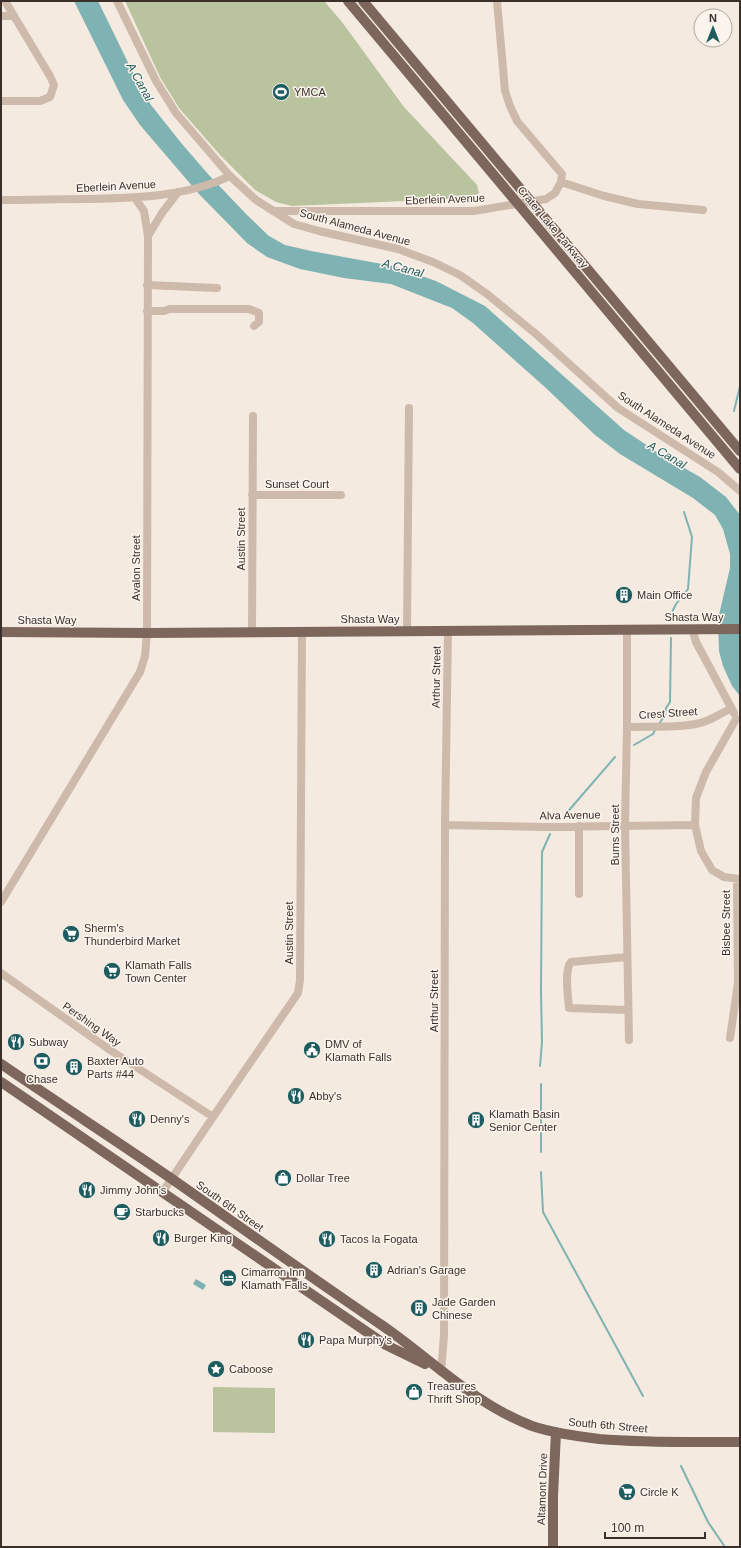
<svg xmlns="http://www.w3.org/2000/svg" width="741" height="1548" viewBox="0 0 741 1548" font-family="Helvetica,sans-serif">
<style>
.green{fill:#b9c49f}
.water{fill:#7eb2b3}
.lines{fill:none;stroke-linecap:round;stroke-linejoin:round}
.stream{stroke:#7eb2b3;stroke-width:2}
.minor{stroke:#cdbaab;stroke-width:8}
.major{stroke:#7d665b;stroke-width:10}
.labels{text-anchor:middle;dominant-baseline:central;stroke-width:3;stroke-linejoin:round;paint-order:stroke}
.poi-label{font-size:11px;fill:#3b2f2a;stroke:#fbf4ed;text-anchor:start}
.street-label{font-size:11px;fill:#3b2f2a;stroke:#fbf4ed}
.water-label{font-size:12px;font-style:italic;fill:#1e5c5f;stroke:#fbf4ed}
</style>
<rect width="100%" height="100%" fill="#f4eae0"/>
<path class="green" d="M125,1H324L342,22L404,107L477,185L479,193L473,198L292,206L276,202L255,190L220,155L179,108L160,77Z
M213,1387L275,1388V1433L213,1432Z"/>
<path class="water" d="M74,1H98L137,81L151,105L182,144L208,174L247,215L269,236L285,245L311,251L393,266L436,281L485,306L624,430L660,454L700,477L726,497L740,515V696L732,686L723,666L719,651L718,619L730,568V554L723,529L715,515L693,498L620,454L595,435L547,389L473,323L452,308L391,284L344,278L300,269L267,257L247,243L199,194L140,125L123,100Z
M196,1279L206,1285L203,1290L193,1284Z"/>
<g class="lines">
<path class="stream" d="M734,411L740,386
M672,619L673,610L676,604L688,589L692,537L684,512
M659,724L665,715L666,708L670,702L671,638
M634,745L653,734L655,730
M564,816L615,757
M540,1066L542,1042L541,991L542,852L550,834
M541,1084V1152
M541,1172L543,1212L643,1396
M681,1466L708,1522L725,1547"/>
<path class="minor" d="M117,1L156,81L176,113L230,176L256,200L294,224L319,231L398,249L433,262L460,275L487,294L536,334L618,408L718,472L740,491
M497,1L505,91L510,106L517,121L562,174L561,182
M1,16H14
M1,101H40L50,97L54,85L50,76L5,1
M1,200C30,200 58,199 87,199C135,198 186,197 230,176
M273,211H474L546,199L555,193L561,182L604,196L638,204L703,210
M148,236L162,213L178,192
M147,285L217,288
M147,311H164L170,309H249L259,313V322L254,326
M252,495H341
M627,629V727L625,825L629,1040
M692,629L696,642L734,713
M407,630L409,408
M252,631L253,416
M736,719L706,772L696,798L695,825L701,851L712,870L724,877L740,879
M627,727C650,726 686,729 706,721C715,718 722,712 731,709
M445,825L543,827L695,825
M579,894V826
M1,902L140,672L145,656L147,633L148,236L144,211L135,198
M627,957L571,962C564,970 568,997 569,1008L628,1010
M1,973L110,1050L213,1117
M730,1038L738,983L737,879
M162,1193L213,1117L298,993L300,980L302,631
M441,1372L444,1335L445,825L448,630"/>
<path class="major" d="M348,1L740,469
M363,1L740,451
M1,632L147,633L740,629
M1,1064C58,1103 115,1140 172,1179C242,1228 312,1278 383,1326C432,1360 474,1404 532,1426C553,1433 576,1436 599,1439C646,1443 693,1442 740,1442
M1,1082L386,1345L425,1364
M553,1547V1496L556,1432"/>
</g>
<defs>
<symbol id="stadium-disc" viewBox="-11 -11 22 22"><circle r="9.5" fill="#1e5c5f" stroke="#fbf4ed"/><path d="M0-5a6.5 5 0 1 0 0 10a6.5 5 0 1 0 0-10ZM-3.5-1.8h7v3.6h-7Z" fill="#fff"/></symbol>
<symbol id="building-disc" viewBox="-11 -11 22 22"><circle r="9.5" fill="#1e5c5f" stroke="#fbf4ed"/><path d="M-4-6H4V6H1V3H-1V6H-4ZM-2.5-4.3h1.7v1.8h-1.7ZM.8-4.3h1.7v1.8H.8ZM-2.5-1h1.7V.8h-1.7ZM.8-1h1.7V.8H.8Z" fill="#fff"/></symbol>
<symbol id="supermarket-disc" viewBox="-11 -11 22 22"><circle r="9.5" fill="#1e5c5f" stroke="#fbf4ed"/><path d="M-6-5.5h2.5l.6 2H6L4.5 2H-2.5L-4.4-4H-6ZM-1.5 3.2a1.3 1.3 0 1 0 .1 0ZM3 3.2a1.3 1.3 0 1 0 .1 0Z" fill="#fff"/></symbol>
<symbol id="restaurant-disc" viewBox="-11 -11 22 22"><circle r="9.5" fill="#1e5c5f" stroke="#fbf4ed"/><path d="M-5-6h1v4h1v-4h1v4h1v-4h1v5L-1.5 .5V6h-2V.5L-5-1ZM5-6V6H3V1.5H1.5Q1.5-4 5-6Z" fill="#fff"/></symbol>
<symbol id="civic-disc" viewBox="-11 -11 22 22"><circle r="9.5" fill="#1e5c5f" stroke="#fbf4ed"/><path d="M-.6-6.5H3V-4.5H.6V-3L4-1V1h2V6H-6V1h2V-1L-.6-3ZM-1.2 2.5V6h2.4V2.5Z" fill="#fff"/></symbol>
<symbol id="bank-disc" viewBox="-11 -11 22 22"><circle r="9.5" fill="#1e5c5f" stroke="#fbf4ed"/><path d="M-6-4H6V4H-6ZM0-2.3a2.3 2.3 0 1 0 0 4.6a2.3 2.3 0 1 0 0-4.6Z" fill="#fff"/></symbol>
<symbol id="shop-disc" viewBox="-11 -11 22 22"><circle r="9.5" fill="#1e5c5f" stroke="#fbf4ed"/><path d="M-5-2.5h2.3a2.7 3.5 0 0 1 5.4 0H5L5.5 6h-11ZM-1.5-2.5h3a1.5 2.3 0 0 0-3 0Z" fill="#fff"/></symbol>
<symbol id="cafe-disc" viewBox="-11 -11 22 22"><circle r="9.5" fill="#1e5c5f" stroke="#fbf4ed"/><path d="M-5.5-4.5H6V0H3Q3 3.5 0 3.5H-2.5Q-5.5 3.5-5.5 0ZM3-3.2v2h1.7v-2ZM-6 4.5H4V6H-6Z" fill="#fff"/></symbol>
<symbol id="hotel-disc" viewBox="-11 -11 22 22"><circle r="9.5" fill="#1e5c5f" stroke="#fbf4ed"/><path d="M-6-4.5h1.5V1H6V5H4.5V3h-9V5H-6ZM-4 0a1.8 1.8 0 1 1 3.6 0ZM.5 0V-2.5h3Q6-2.5 6 0Z" fill="#fff"/></symbol>
<symbol id="sight-disc" viewBox="-11 -11 22 22"><circle r="9.5" fill="#1e5c5f" stroke="#fbf4ed"/><path d="M0-6L1.8-2.2L6-1.7L2.9 1.2L3.7 5.4L0 3.3L-3.7 5.4L-2.9 1.2L-6-1.7L-1.8-2.2Z" fill="#fff"/></symbol>
</defs>
<g fill-rule="evenodd">
<use href="#stadium-disc" x="271" y="82" width="20" height="20"/>
<use href="#building-disc" x="614" y="585" width="20" height="20"/>
<use href="#supermarket-disc" x="61" y="924" width="20" height="20"/>
<use href="#supermarket-disc" x="102" y="961" width="20" height="20"/>
<use href="#restaurant-disc" x="6" y="1032" width="20" height="20"/>
<use href="#civic-disc" x="302" y="1040" width="20" height="20"/>
<use href="#bank-disc" x="32" y="1051" width="20" height="20"/>
<use href="#building-disc" x="64" y="1057" width="20" height="20"/>
<use href="#restaurant-disc" x="286" y="1086" width="20" height="20"/>
<use href="#restaurant-disc" x="127" y="1109" width="20" height="20"/>
<use href="#building-disc" x="466" y="1110" width="20" height="20"/>
<use href="#shop-disc" x="273" y="1168" width="20" height="20"/>
<use href="#restaurant-disc" x="77" y="1180" width="20" height="20"/>
<use href="#cafe-disc" x="112" y="1202" width="20" height="20"/>
<use href="#restaurant-disc" x="151" y="1228" width="20" height="20"/>
<use href="#restaurant-disc" x="317" y="1229" width="20" height="20"/>
<use href="#building-disc" x="364" y="1260" width="20" height="20"/>
<use href="#hotel-disc" x="218" y="1268" width="20" height="20"/>
<use href="#building-disc" x="409" y="1298" width="20" height="20"/>
<use href="#restaurant-disc" x="296" y="1330" width="20" height="20"/>
<use href="#sight-disc" x="206" y="1359" width="20" height="20"/>
<use href="#shop-disc" x="404" y="1382" width="20" height="20"/>
<use href="#supermarket-disc" x="617" y="1482" width="20" height="20"/>
</g>
<g class="labels">
<g class="poi-label">
<text x="294" y="92">YMCA</text>
<text x="637" y="595">Main Office</text>
<text x="84" y="928">Sherm's<tspan x="84" dy="13">Thunderbird Market</tspan></text>
<text x="125" y="965">Klamath Falls<tspan x="125" dy="13">Town Center</tspan></text>
<text x="29" y="1042">Subway</text>
<text x="325" y="1044">DMV of<tspan x="325" dy="13">Klamath Falls</tspan></text>
<text x="87" y="1061">Baxter Auto<tspan x="87" dy="13">Parts #44</tspan></text>
<text x="42" y="1079" text-anchor="middle">Chase</text>
<text x="309" y="1096">Abby's</text>
<text x="489" y="1114">Klamath Basin<tspan x="489" dy="13">Senior Center</tspan></text>
<text x="150" y="1119">Denny's</text>
<text x="296" y="1178">Dollar Tree</text>
<text x="100" y="1190">Jimmy John's</text>
<text x="135" y="1212">Starbucks</text>
<text x="174" y="1238">Burger King</text>
<text x="340" y="1239">Tacos la Fogata</text>
<text x="387" y="1270">Adrian's Garage</text>
<text x="241" y="1272">Cimarron Inn<tspan x="241" dy="13">Klamath Falls</tspan></text>
<text x="432" y="1302">Jade Garden<tspan x="432" dy="13">Chinese</tspan></text>
<text x="319" y="1340">Papa Murphy's</text>
<text x="229" y="1369">Caboose</text>
<text x="427" y="1386">Treasures<tspan x="427" dy="13">Thrift Shop</tspan></text>
<text x="640" y="1492">Circle K</text>
</g>
<g class="street-label">
<text transform="translate(116 186) rotate(-3)">Eberlein Avenue</text>
<text transform="translate(445 199) rotate(-2)">Eberlein Avenue</text>
<text transform="translate(355 227) rotate(15)">South Alameda Avenue</text>
<text transform="translate(553 227) rotate(50)">Crater Lake Parkway</text>
<text transform="translate(667 425) rotate(33)">South Alameda Avenue</text>
<text x="297" y="484">Sunset Court</text>
<text transform="translate(241 539) rotate(-90)">Austin Street</text>
<text transform="translate(136 568) rotate(-90)">Avalon Street</text>
<text x="694" y="617">Shasta Way</text>
<text x="370" y="619">Shasta Way</text>
<text x="47" y="620">Shasta Way</text>
<text transform="translate(436 677) rotate(-89)">Arthur Street</text>
<text transform="translate(668 713) rotate(-4)">Crest Street</text>
<text transform="translate(570 815) rotate(-1)">Alva Avenue</text>
<text transform="translate(615 835) rotate(-90)">Burns Street</text>
<text transform="translate(726 923) rotate(-90)">Bisbee Street</text>
<text transform="translate(289 933) rotate(-90)">Austin Street</text>
<text transform="translate(434 1001) rotate(-90)">Arthur Street</text>
<text transform="translate(92 1024) rotate(35)">Pershing Way</text>
<text transform="translate(230 1206) rotate(35)">South 6th Street</text>
<text transform="translate(608 1425) rotate(5)">South 6th Street</text>
<text transform="translate(542 1489) rotate(-88)">Altamont Drive</text>
</g>
<g class="water-label">
<text transform="translate(140 82) rotate(61)">A Canal</text>
<text transform="translate(403 268) rotate(15)">A Canal</text>
<text transform="translate(667 455) rotate(31)">A Canal</text>
</g>
</g>
<rect width="741" height="1548" fill="none" stroke="#3b2f2a" stroke-width="4"/>
<g transform="translate(713 28)"><circle r="19" fill="#fbf4ed" stroke="#aea59f"/>
<path d="M0-3L7 15L0 10L-7 15Z" fill="#1e5c5f"/>
<text y="-6" font-size="11" font-weight="bold" text-anchor="middle" fill="#3b2f2a">N</text>
</g>
<path d="M605 1532v6h100v-6" fill="none" stroke="#3b2f2a" stroke-width="2"/>
<text x="611" y="1532" font-size="12" fill="#3b2f2a" stroke="#fbf4ed" stroke-width="3" paint-order="stroke">100 m</text>
</svg>
